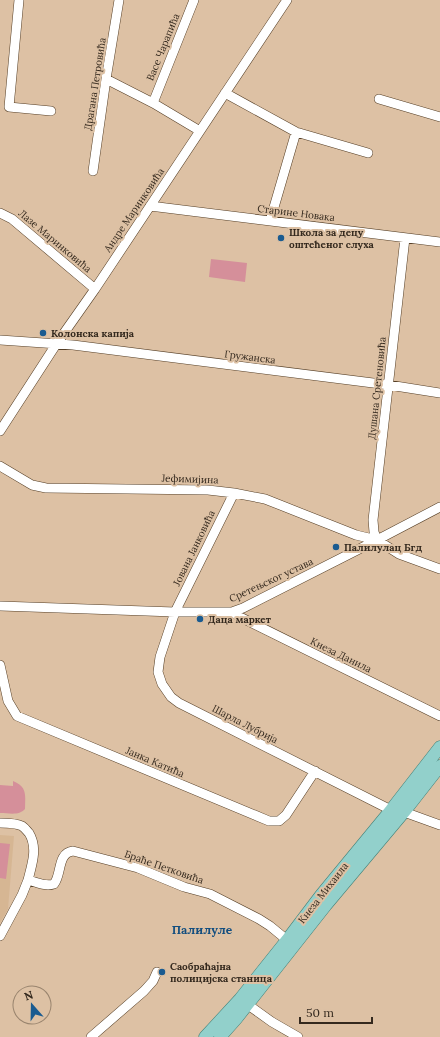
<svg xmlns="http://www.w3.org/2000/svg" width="440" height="1037" viewBox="0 0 440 1037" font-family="Lora,serif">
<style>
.built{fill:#d6b693}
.green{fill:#d58f9a}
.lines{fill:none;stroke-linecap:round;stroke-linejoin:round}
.minor-casing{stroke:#553e25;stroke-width:10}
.major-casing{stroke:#428178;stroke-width:13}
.minor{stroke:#fff;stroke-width:9}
.major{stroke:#92d0cb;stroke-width:12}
.poi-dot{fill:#1a5b90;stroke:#ddc1a4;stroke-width:1.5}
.labels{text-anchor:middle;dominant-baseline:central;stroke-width:4;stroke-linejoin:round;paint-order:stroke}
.street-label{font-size:10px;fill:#34291e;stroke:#ddc1a4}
.poi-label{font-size:10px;font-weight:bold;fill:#34291e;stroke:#ddc1a4;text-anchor:start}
.quarter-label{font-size:12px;font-weight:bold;fill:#134e7f;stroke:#ddc1a4}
</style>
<rect width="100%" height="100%" fill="#ddc1a4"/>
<path class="built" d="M0,835L14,836L8,909L0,923Z"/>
<path class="green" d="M211,259L247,263L245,282L209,277Z
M13,781C28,787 25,796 25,809C19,816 9,813 0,813V785L13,786Z
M0,843L10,844L6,879L0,878Z"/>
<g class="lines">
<defs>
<path id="minor" d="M19,0L9,107L51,111
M106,79L153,103L200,131
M225,93L296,132L368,153
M379,99L440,117
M153,103L194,0
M93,171L106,79L119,0
M150,206L440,242
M0,213L12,219L95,289
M270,221L296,132
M0,340L73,345L389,385L440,393
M0,431L57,343L95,289L287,0
M0,466L32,485L46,488L208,490L234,493L265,499L356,535L377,540L399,554L440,569
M234,493L175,612L160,657L158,672L162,684L171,697L179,703L391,810
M377,540L374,532L373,520L405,238
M0,606L175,612H232L243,608L377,540L440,507
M232,612L242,618L440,716
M0,665L8,701L17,716L269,821H279L286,815L315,771
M404,812L440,825
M0,823C7,823 16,823 22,826C25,828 27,831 29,833C38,848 32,864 28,880C37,882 45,887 54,884C62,874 57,853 73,851L138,868L184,887L210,894L259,919L270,926L287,940
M0,936L22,895L28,880
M244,1002L272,1022L298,1037
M91,1037L144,991L153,981L157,972"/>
<path id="major" d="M205,1037L240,999L287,940L321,895L391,810L440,747
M220,1037L236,1019L326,905L404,812L440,766"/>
</defs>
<use href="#minor" class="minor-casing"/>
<use href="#major" class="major-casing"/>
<use href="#minor" class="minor"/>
<use href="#major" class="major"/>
</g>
<g class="poi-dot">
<circle cx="281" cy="238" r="4"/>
<circle cx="43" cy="333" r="4"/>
<circle cx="336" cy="547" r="4"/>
<circle cx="200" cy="619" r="4"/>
<circle cx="162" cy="972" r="4"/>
</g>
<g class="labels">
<g class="street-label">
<text transform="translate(163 47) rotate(-68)">Васе Чарапића</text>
<text transform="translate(95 84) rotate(-81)">Драгана Петровића</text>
<text transform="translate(134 210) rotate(-56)">Андре Маринковића</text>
<text transform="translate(296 213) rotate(7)">Старине Новака</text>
<text transform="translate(55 241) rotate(40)">Лазе Маринковића</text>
<text transform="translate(250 357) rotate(7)">Гружанска</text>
<text transform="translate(377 388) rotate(-84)">Душана Сретеновића</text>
<text transform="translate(190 479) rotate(2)">Јефимијина</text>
<text transform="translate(194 548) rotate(-64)">Јована Јанковића</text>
<text transform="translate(271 580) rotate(-25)">Сретењског устава</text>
<text transform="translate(341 655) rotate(26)">Кнеза Данила</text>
<text transform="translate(245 724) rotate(27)">Шарла Лубрија</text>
<text transform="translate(155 762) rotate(23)">Јанка Катића</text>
<text transform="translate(164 867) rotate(19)">Браће Петковића</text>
<text transform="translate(323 893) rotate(-52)">Кнеза Михаила</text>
</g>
<g class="poi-label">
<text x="289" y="232">Школа за децу<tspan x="289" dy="12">оштећеног слуха</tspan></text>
<text x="51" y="333">Колонска капија</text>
<text x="344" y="547">Палилулац Бгд</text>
<text x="208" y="619">Даца маркет</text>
<text x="170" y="966">Саобраћајна<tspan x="170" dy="12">полицијска станица</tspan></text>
</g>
<g class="quarter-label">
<text x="202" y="929">Палилуле</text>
</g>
</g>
<g transform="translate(32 1005) rotate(340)"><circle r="19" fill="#ddc1a4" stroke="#99846e"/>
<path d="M0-3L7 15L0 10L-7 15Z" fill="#1a5b90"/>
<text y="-6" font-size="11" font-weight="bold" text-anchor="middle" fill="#34291e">N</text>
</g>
<path d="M300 1017v6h72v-6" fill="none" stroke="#34291e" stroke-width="2"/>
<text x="306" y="1017" font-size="12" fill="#34291e" stroke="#ddc1a4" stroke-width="3" paint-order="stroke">50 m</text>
</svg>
